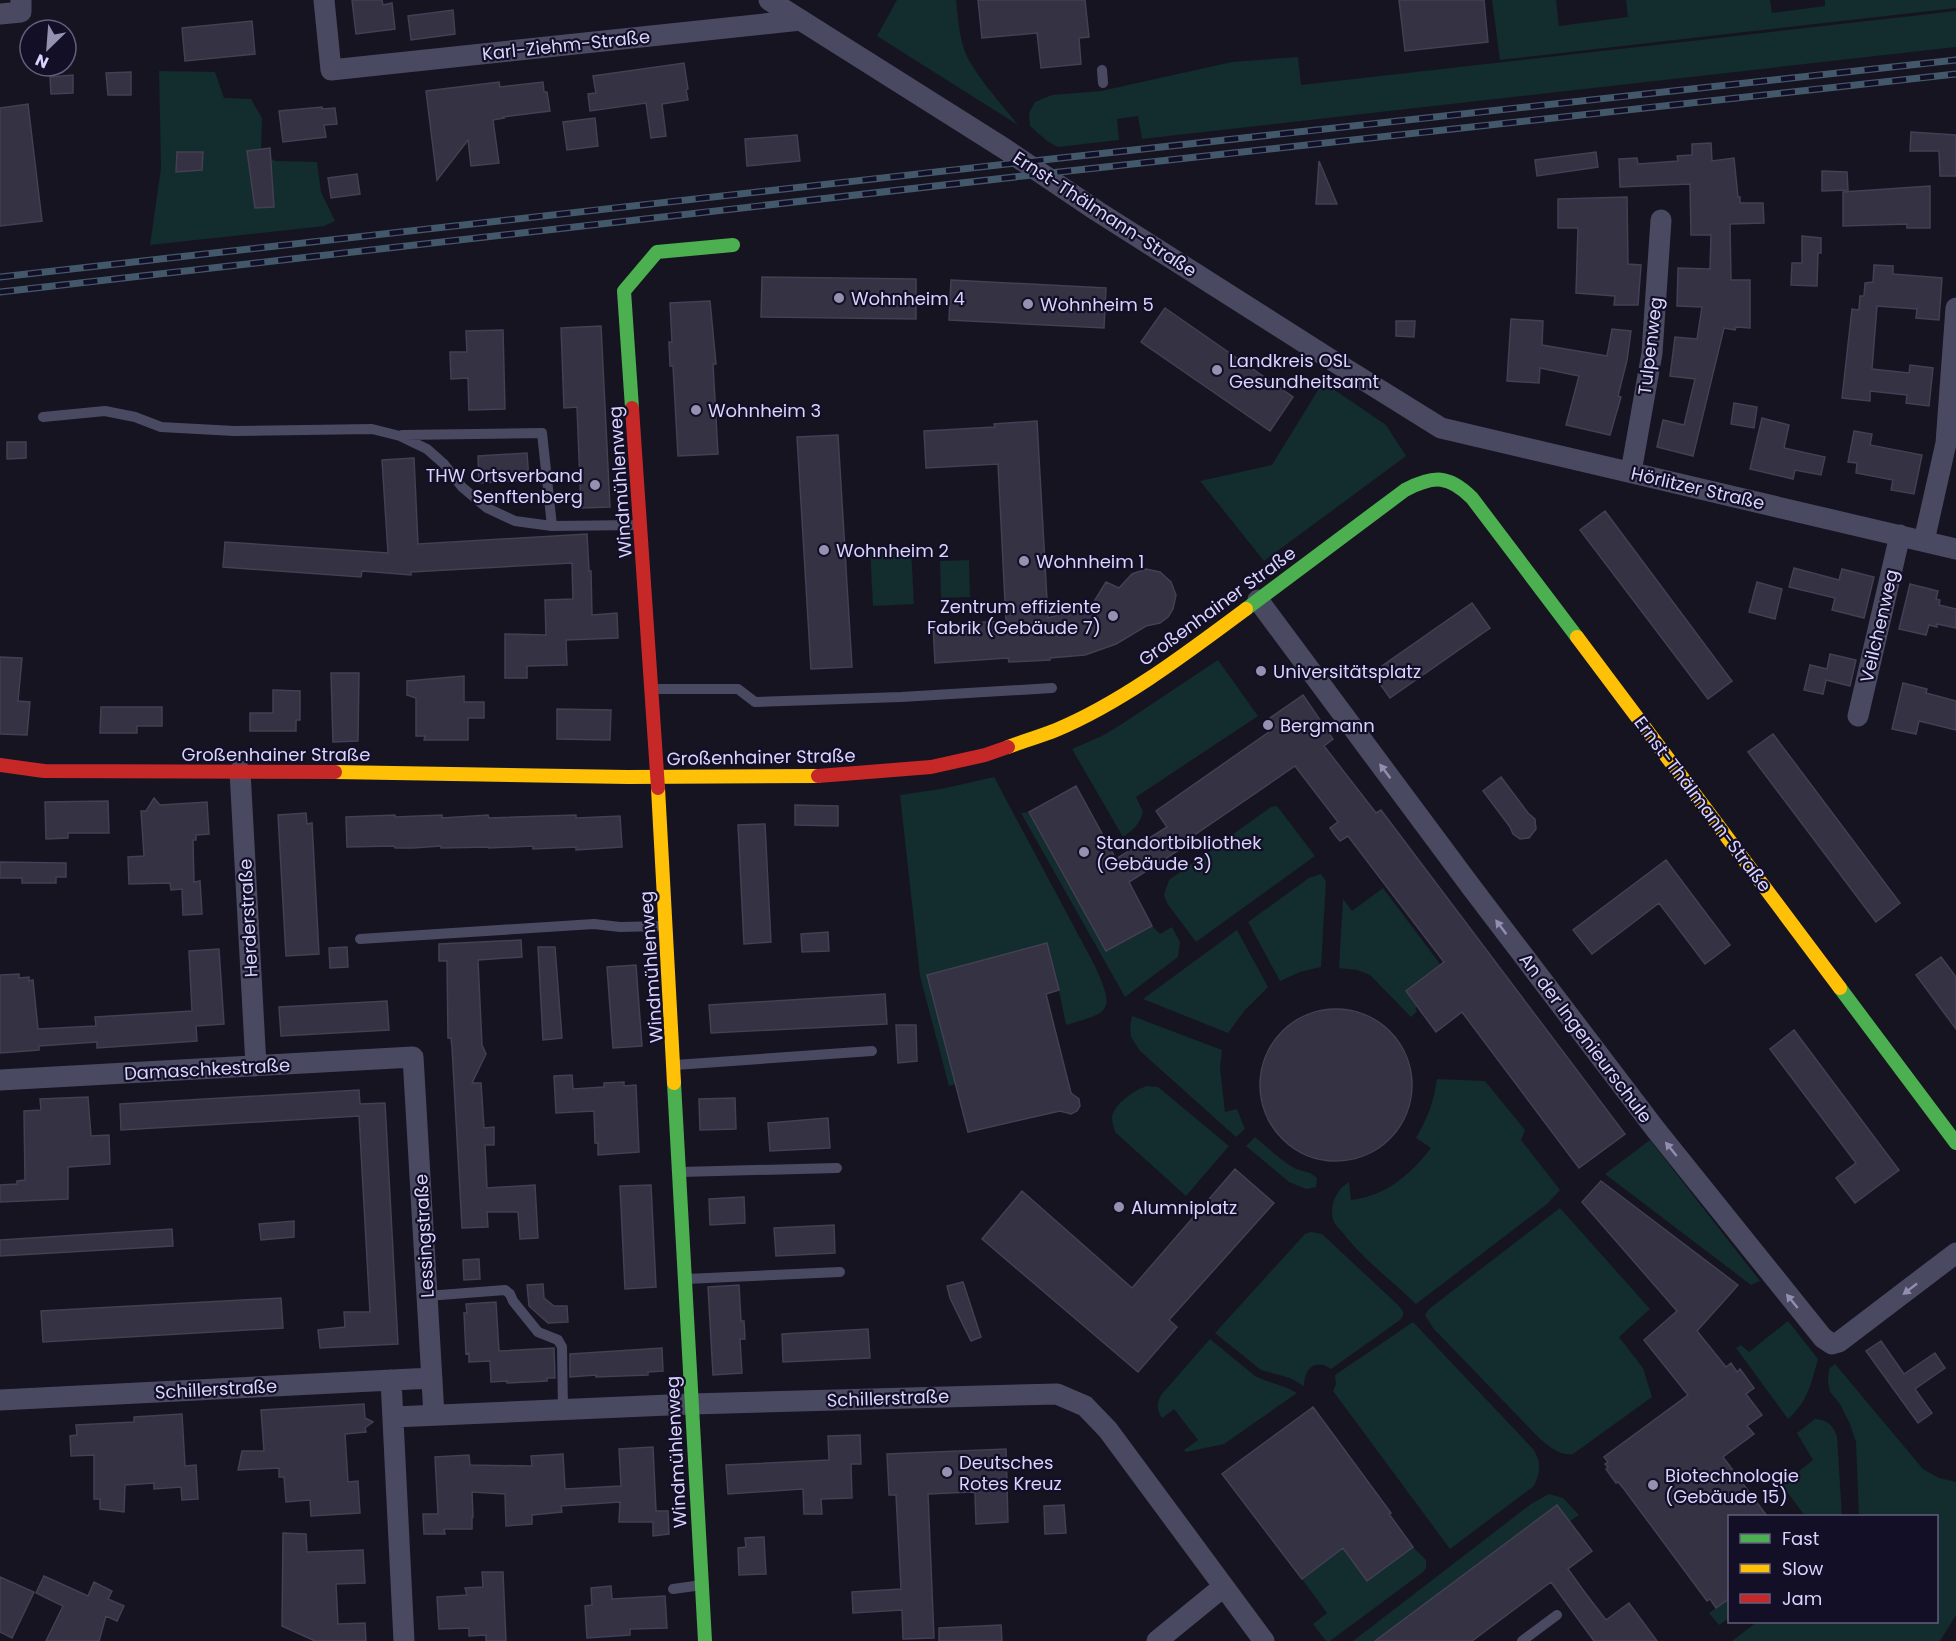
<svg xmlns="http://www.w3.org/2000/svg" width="1956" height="1641" viewBox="0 0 1956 1641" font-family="Poppins,sans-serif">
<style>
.green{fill:#132c2d}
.building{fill:#343243;stroke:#433f54;stroke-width:1.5}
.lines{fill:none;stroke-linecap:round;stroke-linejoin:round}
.lane{stroke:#4a4962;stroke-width:10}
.street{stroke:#4a4962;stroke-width:21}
.fast{stroke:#4caf50;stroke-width:14}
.slow{stroke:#ffc107;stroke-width:14}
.jam{stroke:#c62828;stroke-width:14}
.rail-casing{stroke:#43596b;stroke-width:7}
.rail{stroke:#130f26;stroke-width:4.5;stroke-dasharray:14;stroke-linecap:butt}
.oneway{fill:#928eb0}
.poi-dot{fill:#9591b1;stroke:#130f26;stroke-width:2}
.labels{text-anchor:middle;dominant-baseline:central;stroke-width:4.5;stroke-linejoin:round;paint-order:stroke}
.street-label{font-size:18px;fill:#d9d4ff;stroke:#130f26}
.poi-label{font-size:18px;fill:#d9d4ff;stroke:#130f26;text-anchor:start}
</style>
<rect width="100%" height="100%" fill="#161421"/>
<path class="green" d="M897,0H956C958,17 959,36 965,52C975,76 1002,104 1018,125L877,36Z
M1492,0H1556L1559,26L1628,17L1626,0H1770L1772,13L1825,6V0H1956V8L1500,60Z
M1956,11V47L1142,139L1138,116L1117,119L1119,140L1058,147L1047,141L1030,126L1029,113L1035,102L1052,95L1101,91L1232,62L1298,57L1301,85Z
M159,71L215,72L224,98L251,99L262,118L261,151L275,161L317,162L321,192L335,221L324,226L150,245L161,168Z
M1323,382L1386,425L1406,456L1264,561L1200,481L1272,465Z
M911,547L914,604L873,606L870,549Z
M969,560L970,597L941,598L940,561Z
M1218,660L1258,716L1136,797L1143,812C1140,824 1133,830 1123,837L1072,749L1102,736L1122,724Z
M994,777L1095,966C1115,1011 1111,1012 1066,1025L1059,990L1047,944L927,975L956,1084L949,1086L920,976L900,795L941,789Z
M1277,806L1315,856L1196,942L1167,903L1164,895L1169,880L1271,807Z
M1029,812L1106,951L1152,926L1160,934L1172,927L1180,942L1178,957L1125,997L1021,813Z
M1321,874L1326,881L1321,967L1300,972L1280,981L1248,922L1309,878Z
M1383,888L1440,964L1406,991L1417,1007L1415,1008L1417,1011L1411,1017L1370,975L1357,970L1339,968L1343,899L1352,911Z
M1237,930L1268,987L1245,1010L1228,1033L1143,999Z
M1132,1016L1222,1050L1220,1068L1225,1112L1237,1109L1245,1129L1236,1137L1140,1051L1131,1037L1130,1026Z
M1437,1079L1485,1081L1525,1130L1521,1140L1560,1190L1547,1204L1416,1304C1392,1281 1363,1259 1343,1233C1340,1230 1336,1226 1334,1222C1328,1208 1336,1189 1349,1182L1351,1200C1386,1196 1410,1175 1431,1148L1416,1138C1427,1119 1434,1102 1437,1079Z
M1147,1086L1158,1087L1229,1146L1186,1196L1115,1132C1114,1128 1112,1122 1112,1118C1113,1104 1136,1089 1147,1086Z
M1255,1137C1267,1147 1280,1160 1294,1168C1303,1172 1310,1171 1317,1178L1316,1187L1306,1189L1289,1182L1246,1146Z
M1650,1140L1760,1281L1751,1285L1605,1174Z
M1560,1208L1650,1309L1619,1337L1643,1368L1652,1397L1573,1454C1560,1456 1550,1447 1540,1439L1433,1328L1425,1315L1429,1309Z
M1311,1232L1322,1234L1397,1304L1403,1311V1316L1400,1320L1331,1369C1315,1358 1304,1369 1304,1386L1290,1378L1261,1370L1215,1333L1305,1234Z
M1788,1321L1818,1359C1811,1384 1808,1401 1788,1419L1736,1348L1741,1345L1749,1352Z
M1413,1322L1534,1450C1542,1465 1540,1471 1534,1486L1450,1549L1333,1391L1336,1384L1335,1375Z
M1210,1339L1255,1376C1269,1383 1283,1385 1297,1393L1224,1444L1186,1452L1184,1450L1198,1440L1174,1409L1162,1418C1156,1409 1157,1403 1161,1395Z
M1835,1364L1923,1469L1939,1478L1956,1482V1615L1940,1641H1732L1757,1622H1936V1516H1859L1856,1442L1850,1424L1840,1404L1830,1392L1828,1381L1829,1369Z
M1815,1419C1828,1420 1833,1425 1837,1437L1842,1516H1805L1782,1485L1813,1460L1797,1433Z
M1549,1494L1563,1498L1579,1515L1569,1522L1557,1505L1375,1641H1353L1531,1504Z
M1413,1547L1426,1560V1568L1423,1572L1330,1641H1326L1313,1624L1327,1613L1302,1579L1343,1548L1367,1581Z
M1729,1599V1618L1719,1625L1709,1613Z"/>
<path class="building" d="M352,0H382L383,5L392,3L395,29L356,34Z
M978,0H1085L1089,37L1079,38L1081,64L1041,68L1037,33L982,38Z
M1399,0H1484L1488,42L1405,51Z
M453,10L455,34L411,40L408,16Z
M252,21L255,54L185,61L182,28Z
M684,63L688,89L686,90L688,100L662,104L666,136L651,138L646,103L590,111L588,94L596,93L593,76Z
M131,72V95H108L106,73Z
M73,75V93L51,94L50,77Z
M499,82L500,87L543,82L544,92H547L550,111L503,117L504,118L493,120L499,163L471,166L468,140L437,180L426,91Z
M28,104L42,221L0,226V108Z
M322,107V109L335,108L337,124L324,125L326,137L283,142L279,111Z
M595,118L598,146L567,150L563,122Z
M1911,132L1956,135V176H1940L1939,151H1910Z
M797,135L800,161L747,166L745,139Z
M1711,143L1712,161L1734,158L1738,197H1740V203H1763L1764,223L1730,224L1731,280H1750V328L1736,327L1735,330L1724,328L1693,456L1657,447L1663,420L1684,425L1695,379L1670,376L1675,337L1697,339L1702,307L1677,306L1678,268L1710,269L1711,235H1691L1690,184L1620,187L1619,159L1637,158L1638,164L1678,161L1677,156L1692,155V144Z
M270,148L274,207L255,208L247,151Z
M177,152H203L202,170L176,172Z
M1596,152L1598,167L1537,176L1535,160Z
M1319,161L1337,204H1316Z
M1822,171L1847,172L1848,190L1822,191Z
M357,174L360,194L331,198L328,178Z
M1930,186V228H1907V224L1843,226V192Z
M1627,197L1628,264L1641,265L1638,305H1614L1615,296L1576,293L1578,228H1558V199Z
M1802,236L1821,238V253H1818L1817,286L1791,285L1792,263H1802Z
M1874,265L1893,266V274L1942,278L1939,320L1916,318L1917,309L1877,306L1872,369L1909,373L1910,365L1933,368L1929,406L1906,403L1907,395L1870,391V401L1842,398L1852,309L1859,310L1860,296H1864L1865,283L1873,282Z
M762,277L916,279V319L761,317Z
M951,280L1106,288L1104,328L949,320Z
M710,301L716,364H713L718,454L678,456L673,366H670L669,342H672L670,303Z
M1165,308L1293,397L1270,431L1141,342Z
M1511,319L1543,321L1542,345L1607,356L1612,329L1631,331L1627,360L1618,396L1621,397L1610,435L1566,425L1579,376L1540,368L1539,383L1507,381Z
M1396,321H1415L1414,337L1396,336Z
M601,326L610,507L581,508L577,407L564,408L561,328Z
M503,330L505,409L469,410L468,378L451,379L450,352H467L466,331Z
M1734,403L1757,407L1754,428L1731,424Z
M1762,418L1789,425L1784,448L1825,457L1821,475L1795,470L1793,479L1750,469Z
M1037,421L1048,618L1092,605L1106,582L1119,588L1132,574L1146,569L1160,572L1171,582L1176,595L1173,609L1168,617L1160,623L1146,626L1116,644L1085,655L1050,658V660L1009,662L1008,658L935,663L933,625L1006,621L998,464L926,468L924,431L995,427L994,424Z
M1854,431L1872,434L1870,445L1922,455L1914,494L1891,490L1893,480L1856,473L1857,463L1848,462Z
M838,435L852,667L811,669L797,437Z
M7,442H26V458L7,459Z
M527,453L529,480L479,483L478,456Z
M414,458L418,544L587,534L589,571H591L592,615L617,613L618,638L566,640L567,665L527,666V678H505V634L546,635L545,600L573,599L572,563L411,572V575L362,571L361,577L223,567L225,542L388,553L382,460Z
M1605,511L1732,681L1708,699L1580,530Z
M1794,568L1839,580L1842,569L1874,577L1864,618L1832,610L1835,598L1789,587Z
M1757,582L1782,589L1775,619L1749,612Z
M1910,584L1938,591L1936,599L1940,600L1939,605L1956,609V628L1937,624V627L1929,625L1926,635L1899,629Z
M1472,603L1490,628L1390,698L1372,673Z
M1830,654L1856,660L1850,686L1826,680L1823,694L1804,690L1810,665L1827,669Z
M0,657L22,658L18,701L30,702L27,735L0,734Z
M331,673H359L358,741L333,742Z
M464,676V702H484V718H468V740H424L425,736H416V698L407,695V681Z
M1903,683L1927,689L1926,693L1956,701V730L1919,721L1916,734L1892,729Z
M273,690L300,691V720H296V731H250V713H273Z
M1303,695L1333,739L1324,746L1376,813L1381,810L1625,1134L1579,1168L1462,1012L1436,1032L1406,991L1444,962L1348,836L1340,841L1335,835L1330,828L1338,822L1295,766L1180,845L1182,848L1129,882L1152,926L1106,951L1029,812L1076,786L1116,859L1167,827L1156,811L1276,727L1270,718Z
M101,707H162V726H137V733H100Z
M557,709L611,710L610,740L557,739Z
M1773,734L1900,903L1876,922L1748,752Z
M1501,777L1528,813L1535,819L1536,829L1529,838L1520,839L1513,834L1510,827L1483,791Z
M154,798L160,805L207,802L209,834L196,835V840H193L194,882L200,881L202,914L183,915L182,889L171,890L170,883L129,884L128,857L144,856L141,811H146Z
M108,801L109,833H68V838L46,839L45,802Z
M795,805L838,806V826L795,825Z
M306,813L307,824L312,823L319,954L286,956L278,815Z
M395,815V817L442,815V818L488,815L489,818L576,815V818L620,816L622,847L576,850V847L533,849V846L489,848V847L441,848V846L413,848H395L394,846L347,847L346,817Z
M765,824L771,942L744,944L738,825Z
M1666,860L1730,945L1705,964L1659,903L1592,954L1573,930Z
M0,862L66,863V877H56V883H22V878H0Z
M828,932L829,951L802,952L801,934Z
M521,940L522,957L478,960L482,1045L486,1054L472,1083H481L484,1128L494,1127V1145H485L487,1188L535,1185L538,1238L520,1239L518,1212H487L488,1227L462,1228L452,1047L451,1038H448L447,961H439V944Z
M1047,943L1059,990L1046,994L1071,1093L1079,1099L1080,1106L1077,1111L1071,1114L1060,1111L968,1132L927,975Z
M347,947L348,967L330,968L329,948Z
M538,947H555L562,1038L543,1040Z
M219,949L224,1024L196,1026L197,1041L97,1048V1042L39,1046V1050L0,1053V975L19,974V978L29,977V981L33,980L38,1029L96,1026L95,1017L192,1011L189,951Z
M1941,957L1956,977V1029L1916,975Z
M636,965L642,1046L613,1048L607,967Z
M885,994L887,1024L711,1033L709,1005Z
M387,1001L389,1030L281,1036L279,1007Z
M1260 1085a76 76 0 1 1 152 0a76 76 0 1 1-152 0Z
M896,1025H916L917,1061L898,1063Z
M1794,1030L1899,1170L1855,1203L1836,1178L1856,1163L1770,1049Z
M572,1075L573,1089L604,1087V1083L624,1082V1086L636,1085L639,1152L598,1155V1143H595L594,1111L556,1113L554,1076Z
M359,1090L360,1104L385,1103L398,1344L320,1348L318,1330L345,1327L344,1312H370L359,1116L121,1130L120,1104Z
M88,1097L91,1136L109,1135L110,1164L68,1167V1199L0,1202V1185L17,1184V1181L25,1180L24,1111L41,1110L40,1099Z
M735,1098L736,1129L700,1130L699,1099Z
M828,1118L830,1148L770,1151L768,1123Z
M1235,1169L1274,1203L1169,1320L1177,1327L1138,1372L982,1239L1022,1191L1132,1288Z
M1601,1181L1738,1285L1697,1331L1726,1367L1731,1363L1737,1372L1740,1369L1754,1388L1746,1394L1762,1415L1747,1426L1754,1434L1723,1457L1767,1516H1730V1598L1716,1608L1710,1599L1707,1601L1624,1489L1618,1482L1616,1483L1606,1469L1608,1467L1605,1464L1608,1462L1604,1457L1688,1395L1644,1340L1677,1311L1582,1202Z
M651,1185L656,1287L625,1289L620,1186Z
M744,1197L745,1223L710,1225L709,1199Z
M294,1221V1237L261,1240L259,1224Z
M834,1225L835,1253L776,1256L774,1228Z
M172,1229L173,1246L0,1256V1240Z
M479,1259L480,1279L464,1280L463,1260Z
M963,1282L981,1337L971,1341L950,1298L947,1286Z
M543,1284L544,1298L554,1306H567L568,1322L548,1323L529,1306L527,1285Z
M739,1285L741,1321H744L745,1339H740L742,1373L713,1375L708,1287Z
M281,1298L283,1328L43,1342L41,1311Z
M496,1302L499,1351L554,1348L555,1378H547V1381L507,1383V1381L491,1382L490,1361L469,1362V1353L466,1354L464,1313H467L466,1304Z
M868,1329L870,1358L783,1362L782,1334Z
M1881,1341L1904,1374L1935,1353L1945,1368L1915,1389L1932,1413L1918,1423L1866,1351Z
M662,1348L663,1371L648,1372V1375L596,1377V1375L570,1377V1354Z
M364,1404L365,1418L373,1422L365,1428L366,1432L345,1434L348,1482L358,1481L360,1513L311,1516L310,1500L286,1502L284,1477H279V1468L238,1470L242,1451H264L261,1410Z
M1313,1407L1391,1513L1389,1514L1413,1547L1367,1581L1343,1548L1302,1579L1222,1474Z
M182,1414L185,1466L196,1465L198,1499L182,1500L181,1487L154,1489V1483L125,1485L124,1512L100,1509V1499H94V1455L71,1456L70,1436L77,1435L76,1425L134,1422V1417Z
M860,1435L861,1464H851L852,1498L821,1499L822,1514H804L803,1489L728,1494L726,1465L829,1460L828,1436Z
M653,1447L656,1511H668L669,1534L653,1536V1522H619L620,1502L561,1506L562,1512L532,1515V1524L506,1526L505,1494L472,1492L473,1517H472V1529H444L445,1534H424L423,1514H438L435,1457L469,1455L470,1465L532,1466L531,1456L563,1454L565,1489L621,1486L619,1449Z
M1006,1449L1008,1522L976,1524L975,1493L972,1492L928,1494L934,1638L903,1639L902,1610L853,1613L852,1592L901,1589L896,1495H889L887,1454Z
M1064,1505L1066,1533L1045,1534L1044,1506Z
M1557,1505L1592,1551L1568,1569L1586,1594L1606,1620L1629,1603L1657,1641H1594L1551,1582L1472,1641H1375Z
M283,1533L306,1534L307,1552L363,1550L365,1583L336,1584L338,1624L365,1623L366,1641H315L282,1626Z
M764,1537L766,1574L739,1575L738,1548L746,1547L745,1538Z
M482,1572H503L506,1641H486V1635L469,1636V1628L439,1629L437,1597L467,1595L465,1588L483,1587Z
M44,1576L88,1596L94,1582L112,1591L108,1599L124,1606L117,1621L106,1616L99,1641H46L63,1606L36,1593Z
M0,1577L34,1592L12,1638L0,1632Z
M611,1586L612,1599L665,1596L667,1628L630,1629V1635L587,1638L585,1606L592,1605L591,1588Z
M1001,1625L1002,1641H939V1628Z"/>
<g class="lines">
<path class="lane" d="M1102,70L1103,83
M43,417L105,411L135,417L161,427L234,431L372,429L400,436L427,449L444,464L462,487L487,508L515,521L552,526L638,525
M402,435L542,433L552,526
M653,689H738L755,702L901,697L1052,688
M360,939L594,924L620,927L663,926
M675,1065L872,1051
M680,1172L837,1168
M686,1279L840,1272
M427,1296L505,1290L510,1294L513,1301L538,1332L558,1340L562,1347L563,1409
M673,1589L702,1585
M1522,1641L1557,1615"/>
<path class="street" d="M324,0L331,70L801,20
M769,0L1005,149L1097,211L1330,359L1441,428L1956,549
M0,14L21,12V0
M1631,472L1652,353L1661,220
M1924,541L1946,443L1956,308
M1258,600L1472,888L1656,1130L1823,1338L1832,1344L1839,1342L1956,1253
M1858,716L1900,535
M240,771L256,1066
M0,1080L413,1057L434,1415
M391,1380L404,1641
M0,1400L432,1378
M393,1417L691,1404L1057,1394L1085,1406L1108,1430L1264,1641
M1157,1641L1223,1587"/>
<path class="fast" d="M632,408L624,291L657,252L733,245
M1246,609L1405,490C1434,475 1449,475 1472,498L1577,637
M1840,988L1956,1143
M674,1083L705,1641"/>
<path class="slow" d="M1577,637L1840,988
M1008,747C1024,741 1041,736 1056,730C1123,702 1188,652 1246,609
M335,772L628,777L818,776
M658,788L674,1083"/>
<path class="jam" d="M632,408L658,788
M0,765L44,771L335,772
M818,776L931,767L985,755L1008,747"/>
<defs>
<path id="rail" d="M0,277L1024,162L1956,60
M0,292L1041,174L1956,74"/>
</defs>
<use href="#rail" class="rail-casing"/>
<use href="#rail" class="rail"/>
</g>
<defs><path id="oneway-solid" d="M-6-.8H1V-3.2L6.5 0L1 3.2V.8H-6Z" transform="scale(1.5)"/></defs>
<g class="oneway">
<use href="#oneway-solid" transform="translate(1385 771) rotate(-127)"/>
<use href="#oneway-solid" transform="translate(1501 927) rotate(-127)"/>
<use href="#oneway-solid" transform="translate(1671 1149) rotate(-129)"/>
<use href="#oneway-solid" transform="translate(1910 1289) rotate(142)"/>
<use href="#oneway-solid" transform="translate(1792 1301) rotate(-129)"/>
</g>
<g class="poi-dot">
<circle cx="839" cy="298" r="6"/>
<circle cx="1028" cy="304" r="6"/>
<circle cx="1217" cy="370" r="6"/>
<circle cx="696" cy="410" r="6"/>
<circle cx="595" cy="485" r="6"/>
<circle cx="824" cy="550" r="6"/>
<circle cx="1024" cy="561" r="6"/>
<circle cx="1113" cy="616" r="6"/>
<circle cx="1261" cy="671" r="6"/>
<circle cx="1268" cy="725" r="6"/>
<circle cx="1084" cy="852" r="6"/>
<circle cx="1119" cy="1207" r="6"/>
<circle cx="947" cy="1472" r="6"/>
<circle cx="1653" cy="1485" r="6"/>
</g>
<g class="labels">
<g class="street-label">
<text transform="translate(566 45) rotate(-6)">Karl-Ziehm-Straße</text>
<text transform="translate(1105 214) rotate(33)">Ernst-Thälmann-Straße</text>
<text transform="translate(1650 346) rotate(-83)">Tulpenweg</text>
<text transform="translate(620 482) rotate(-94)">Windmühlenweg</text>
<text transform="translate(1698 488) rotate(13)">Hörlitzer Straße</text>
<text transform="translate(1217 606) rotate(-36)">Großenhainer Straße</text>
<text transform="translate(1879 626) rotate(-77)">Veilchenweg</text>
<text x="276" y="754">Großenhainer Straße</text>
<text transform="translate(761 757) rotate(-1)">Großenhainer Straße</text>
<text transform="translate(1703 804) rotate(53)">Ernst-Thälmann-Straße</text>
<text transform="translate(248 918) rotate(-93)">Herderstraße</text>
<text transform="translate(651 967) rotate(-94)">Windmühlenweg</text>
<text transform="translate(1586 1038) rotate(53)">An der Ingenieurschule</text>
<text transform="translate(207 1069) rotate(-3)">Damaschkestraße</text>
<text transform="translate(424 1236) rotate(-93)">Lessingstraße</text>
<text transform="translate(216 1389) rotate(-3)">Schillerstraße</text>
<text transform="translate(888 1398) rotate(-2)">Schillerstraße</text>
<text transform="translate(676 1452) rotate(-93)">Windmühlenweg</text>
</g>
<g class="poi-label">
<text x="851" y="298">Wohnheim 4</text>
<text x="1040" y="304">Wohnheim 5</text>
<text x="1229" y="360">Landkreis OSL<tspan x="1229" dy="21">Gesundheitsamt</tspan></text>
<text x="708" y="410">Wohnheim 3</text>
<text x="583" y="475" text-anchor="end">THW Ortsverband<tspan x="583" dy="21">Senftenberg</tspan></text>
<text x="836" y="550">Wohnheim 2</text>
<text x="1036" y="561">Wohnheim 1</text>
<text x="1101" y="606" text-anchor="end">Zentrum effiziente<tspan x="1101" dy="21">Fabrik (Gebäude 7)</tspan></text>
<text x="1273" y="671">Universitätsplatz</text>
<text x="1280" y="725">Bergmann</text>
<text x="1096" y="842">Standortbibliothek<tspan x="1096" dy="21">(Gebäude 3)</tspan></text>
<text x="1131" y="1207">Alumniplatz</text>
<text x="959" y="1462">Deutsches<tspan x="959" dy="21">Rotes Kreuz</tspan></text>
<text x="1665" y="1475">Biotechnologie<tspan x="1665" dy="21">(Gebäude 15)</tspan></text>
</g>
</g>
<rect x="1728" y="1515" width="210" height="108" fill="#130f26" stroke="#625e7d" stroke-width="1.5"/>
<rect x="1740" y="1534" width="30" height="9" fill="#4caf50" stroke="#625e7d" stroke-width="1.5"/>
<text x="1782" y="1545" font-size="18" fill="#d9d4ff">Fast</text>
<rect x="1740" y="1564" width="30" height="9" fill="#ffc107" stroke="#625e7d" stroke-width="1.5"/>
<text x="1782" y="1575" font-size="18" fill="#d9d4ff">Slow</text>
<rect x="1740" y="1594" width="30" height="9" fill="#c62828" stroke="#625e7d" stroke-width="1.5"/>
<text x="1782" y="1605" font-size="18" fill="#d9d4ff">Jam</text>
<g transform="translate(48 48) rotate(205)"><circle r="28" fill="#130f26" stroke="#625e7d" stroke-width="1.5"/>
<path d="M0-4.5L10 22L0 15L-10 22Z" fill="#9591b1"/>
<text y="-9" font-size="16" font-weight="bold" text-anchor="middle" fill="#d9d4ff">N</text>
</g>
</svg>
